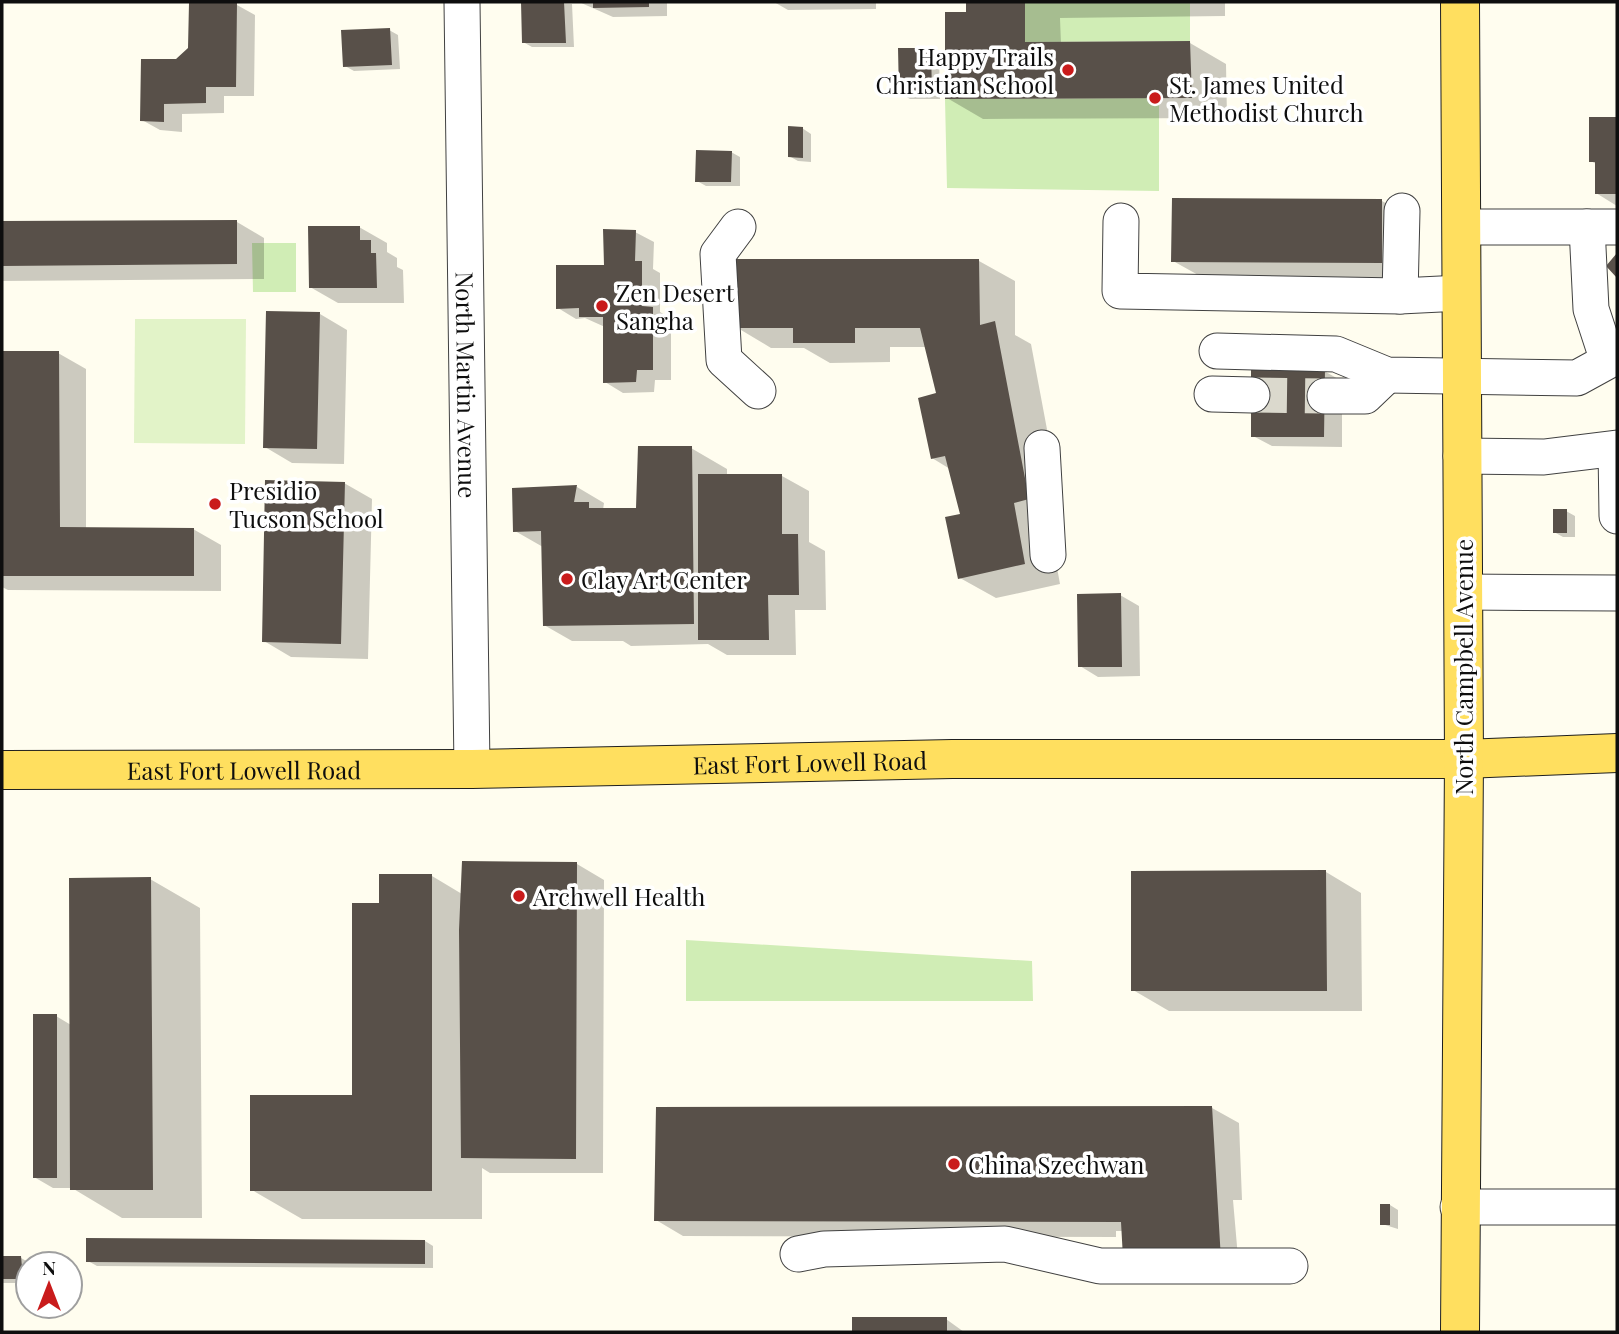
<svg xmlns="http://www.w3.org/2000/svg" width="1619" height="1334" viewBox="0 0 1619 1334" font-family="'Playfair Display',serif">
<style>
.green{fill:#d0edb5}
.pitch{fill:#e2f3c8}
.shadow{fill:#0003}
.building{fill:#585049}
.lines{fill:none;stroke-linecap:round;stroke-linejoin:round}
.minor-tunnel{stroke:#dbd9cd;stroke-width:35;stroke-dasharray:35 18;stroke-linecap:butt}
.minor-casing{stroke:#414141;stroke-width:37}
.major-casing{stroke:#1f1f1f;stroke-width:40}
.minor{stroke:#fff;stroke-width:35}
.major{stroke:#ffdf5f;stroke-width:38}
.poi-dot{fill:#c91b1b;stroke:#fff;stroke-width:2.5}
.labels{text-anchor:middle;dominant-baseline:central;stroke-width:7;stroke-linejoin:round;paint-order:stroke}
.poi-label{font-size:24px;fill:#0e0e0e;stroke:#fff;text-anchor:start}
.street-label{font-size:24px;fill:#0e0e0e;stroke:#fff}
</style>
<rect width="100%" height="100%" fill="#fffdef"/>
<path class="green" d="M1025,2H1190V41L1025,42Z
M1159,98V191L947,188L945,99Z
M252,243H296V292H253Z
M686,940L1032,961L1033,1001H686Z"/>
<path class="pitch" d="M135,319H246L245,444L134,443Z"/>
<path class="shadow" d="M523,2L572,4L574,47H532L523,42Z
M579,2H667V16L613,17Z
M774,2H876V9L788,10Z
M968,2H1225V16L1060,18L1061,44L1190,43L1226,64L1227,118L983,119L947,98L968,13Z
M191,5H237L255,15L254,96H224V113L182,114V132L160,130L142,120L190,49Z
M389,30L398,35L400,69L354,71L345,66Z
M930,50L939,55L940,99H910L901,94Z
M1591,119H1617V206L1596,193V164L1591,161Z
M802,128L811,134V162L798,161L789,156Z
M731,152L740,157V186H706L697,181Z
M1382,201L1409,217V278L1200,276L1173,261Z
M237,222L264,238V279L2,281V223Z
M359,227L387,243V252L397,258V267L403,270L404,303H338L310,287Z
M635,232L654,242L653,269L660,273V312L671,319V380H655L654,392L623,393L605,382V327L585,318L576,319L558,308L606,267Z
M979,261L1015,281V335L1031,344L1064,520L1049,523L1060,584L996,598L960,578L962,515L950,469L932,458L938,394L927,347H890V362L830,363L804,348H771L736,327Z
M320,314L347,330L344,464L292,463L265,447Z
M2,353H58L86,369V529H193L221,545V591L8,590L2,587Z
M1324,371L1342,381V447L1272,446L1253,436Z
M691,448L727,469V476H782L809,491V542L825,551L826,610H795L796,655H727L708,644L631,646L623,641H572L544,625L543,547L515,531L513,489L577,487L604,503L603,510L638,509Z
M344,483L372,499L368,659L291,657L264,641Z
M1566,511L1575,516V537H1563L1554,532Z
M1120,595L1139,606L1140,676L1098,677L1080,666Z
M577,864L604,880L603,1173H490L482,1168V1219H302L252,1190L353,1096L381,904L432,876L462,894Z
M1326,872L1361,893L1362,1011H1169L1133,990Z
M150,879L200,908L202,1218H122L72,1188H53L34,1177L56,1016L71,1025Z
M1212,1108L1239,1123L1242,1200H1233L1239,1269L1123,1231H1116V1237L683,1236L656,1220Z
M1390,1205L1398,1210V1229L1382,1224Z
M425,1241L433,1246V1268L97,1266L88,1261Z
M2,1258H21L30,1263L28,1283H2Z
M854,1319H946L964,1332H854Z"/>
<path class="building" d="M521,2H564L566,43H522Z
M593,2H649V7L593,8Z
M966,2H1025V42L1190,41L1192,98L945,99V12H966Z
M189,3H237L236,87H206V103L164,104V122L140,121L141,59H176L188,48Z
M390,28L392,65L343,67L341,30Z
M898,48H931L932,95H899Z
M1589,117H1617V194H1595V162H1589Z
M788,126L803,127V158L788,157Z
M696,150L732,151L731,182H695Z
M1172,198L1382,199V263L1171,262Z
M237,220V264L2,266V221Z
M308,226H360V240H371V253H376L377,288H309Z
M603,229L636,230L635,261H642V306L653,307V370H637L636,382L603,383V317H579V308L556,309V265H604Z
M1617,253V278L1606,266Z
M733,259H979L980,325L995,321L1029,499L1014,503L1025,564L958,579L945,517L960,514L945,456L931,459L918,398L936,393L920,328H855V343H793V328H734Z
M266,311L320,312L317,449L263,448Z
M2,351H59L60,527L194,528V576H2Z
M1251,369H1325L1324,437H1251Z
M638,446H692L694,624L543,626L541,531L513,532L512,488L577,485L574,502H589V508H636Z
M698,474H782V534H798L799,595H768L769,640H698Z
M265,480L345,482L341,644L262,642Z
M1553,509H1567V533H1553Z
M1121,593L1122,667H1078L1077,594Z
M462,861L577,862L576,1159L461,1158L459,930Z
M1326,870L1327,991H1131V871Z
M379,874H432V1191H250V1095H352V903H379Z
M151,877L153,1190H70L69,878Z
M33,1014H57V1178H33Z
M1212,1106L1221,1260L1123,1258L1121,1222L654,1221L656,1107Z
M1380,1204H1390V1225H1380Z
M86,1238L425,1240V1264L86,1262Z
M2,1256H21L23,1279H2Z
M852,1317H947V1332H852Z"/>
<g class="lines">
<path class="minor-tunnel" d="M1252,395L1325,396"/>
<defs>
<g id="minor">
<path id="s1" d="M462,2L472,769"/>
<path d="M1121,221L1120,291L1400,296L1461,293"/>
<path d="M738,227L718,254L724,360L758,391"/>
<path d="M1461,227H1617"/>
<path d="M1400,296L1402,211"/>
<path d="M1217,351L1336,354L1387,375L1577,378L1608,361L1591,309L1587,227"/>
<path d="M1212,394L1252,395"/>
<path d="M1325,396H1365L1387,375"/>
<path d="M1042,448L1048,555"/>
<path d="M1616,449L1617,516"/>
<path d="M1461,456L1544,457L1617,448"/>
<path d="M1463,592L1617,593"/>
<path d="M1458,1207H1617"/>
<path d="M798,1254L824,1249L1005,1244L1100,1266H1290"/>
</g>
<g id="major">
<path id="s2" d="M2,770L472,769L952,759H1464L1617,753"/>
<path d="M1460,1332L1464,759L1460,2"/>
</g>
</defs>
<use href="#minor" class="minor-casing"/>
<use href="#major" class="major-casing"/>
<use href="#minor" class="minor"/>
<use href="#major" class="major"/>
</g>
<g class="poi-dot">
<circle cx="1068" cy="70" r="7"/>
<circle cx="1155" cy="98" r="7"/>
<circle cx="602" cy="306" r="7"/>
<circle cx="215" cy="504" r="7"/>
<circle cx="567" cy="579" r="7"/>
<circle cx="519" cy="896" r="7"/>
<circle cx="954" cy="1164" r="7"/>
</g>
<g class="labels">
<g class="poi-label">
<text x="1054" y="56" text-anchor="end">Happy Trails<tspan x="1054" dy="28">Christian School</tspan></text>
<text x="1169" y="84">St. James United<tspan x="1169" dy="28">Methodist Church</tspan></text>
<text x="616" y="292">Zen Desert<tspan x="616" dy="28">Sangha</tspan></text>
<text x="229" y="490">Presidio<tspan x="229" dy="28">Tucson School</tspan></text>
<text x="581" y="579">Clay Art Center</text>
<text x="533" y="896">Archwell Health</text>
<text x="968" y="1164">China Szechwan</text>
</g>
<g class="street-label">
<text stroke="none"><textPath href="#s1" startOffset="383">North Martin Avenue</textPath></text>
<text transform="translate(1463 667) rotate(-90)">North Campbell Avenue</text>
<text stroke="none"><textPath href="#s2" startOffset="808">East Fort Lowell Road</textPath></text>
<text stroke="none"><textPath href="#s2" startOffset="242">East Fort Lowell Road</textPath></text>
</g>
</g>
<rect width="1619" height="1334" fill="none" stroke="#0e0e0e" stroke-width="7"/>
<g transform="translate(49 1285)"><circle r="33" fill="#ffffff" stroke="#9f9f9f" stroke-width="2"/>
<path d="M0-5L12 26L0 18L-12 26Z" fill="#c91b1b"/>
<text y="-10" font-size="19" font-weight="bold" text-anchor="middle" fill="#0e0e0e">N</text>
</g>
</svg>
